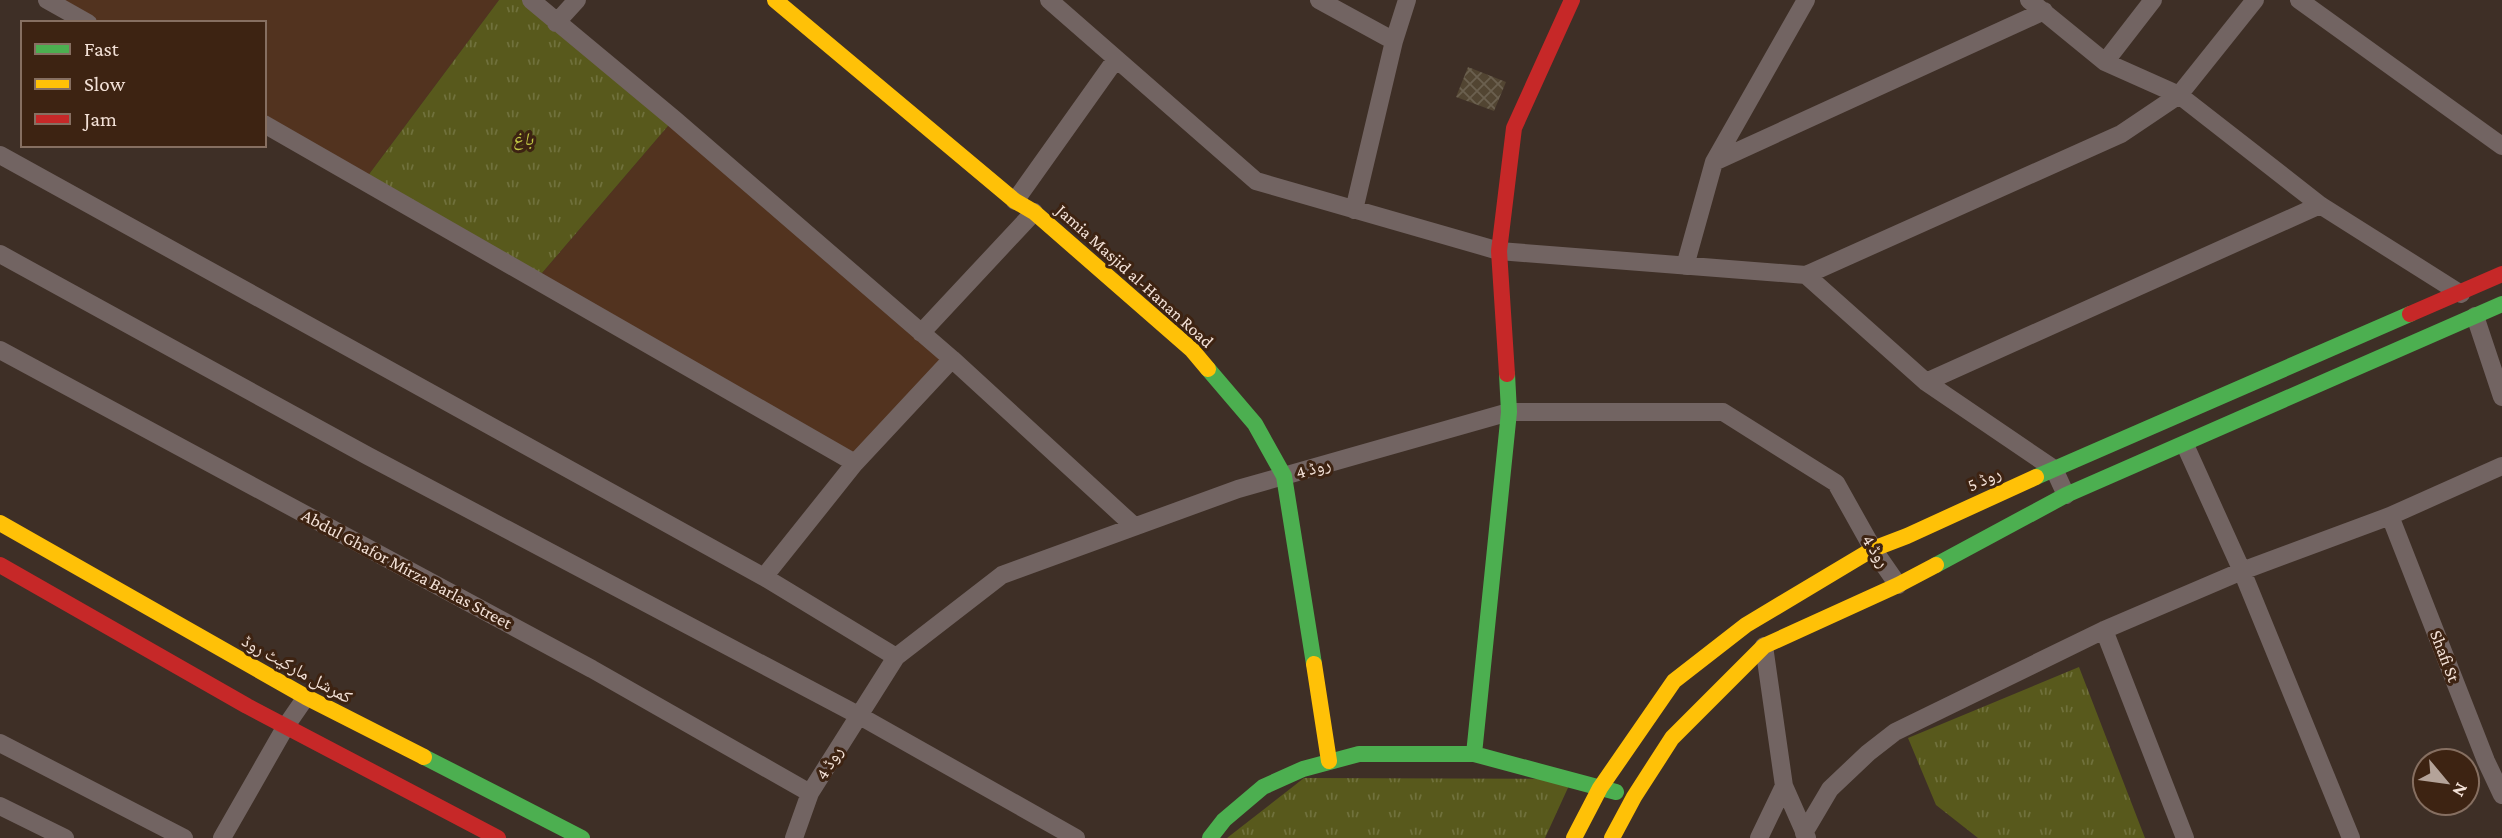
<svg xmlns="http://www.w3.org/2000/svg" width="2502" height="838" viewBox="0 0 2502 838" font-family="'Crimson Pro','Noto Naskh Arabic',serif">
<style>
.built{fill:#52331f}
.park{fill:url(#park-tufts)}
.building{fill:url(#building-cross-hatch)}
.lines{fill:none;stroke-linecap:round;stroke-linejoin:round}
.street{stroke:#726462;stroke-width:18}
.fast{stroke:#4caf50;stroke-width:16}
.slow{stroke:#ffc107;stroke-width:16}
.jam{stroke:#c62828;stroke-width:16}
.labels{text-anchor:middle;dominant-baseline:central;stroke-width:6;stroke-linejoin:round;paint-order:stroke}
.park-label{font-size:18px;font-style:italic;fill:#c3c945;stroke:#3d2312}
.street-label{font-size:18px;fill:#f3e1d7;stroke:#3d2312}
</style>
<defs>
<pattern id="park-tufts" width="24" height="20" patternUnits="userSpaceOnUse" patternTransform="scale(1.75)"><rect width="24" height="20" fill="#58591c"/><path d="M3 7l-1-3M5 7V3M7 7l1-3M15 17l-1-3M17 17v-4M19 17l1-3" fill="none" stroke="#70713c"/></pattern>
<pattern id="building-cross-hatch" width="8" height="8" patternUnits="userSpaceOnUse" patternTransform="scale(1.75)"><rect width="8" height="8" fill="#524532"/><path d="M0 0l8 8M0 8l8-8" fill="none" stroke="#6b604f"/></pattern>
</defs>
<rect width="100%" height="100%" fill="#3e2f26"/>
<path class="built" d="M57,0H499L364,181L264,124V23H88Z
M674,119L952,359L855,463L536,280Z"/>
<path class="park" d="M499,0H532L674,119L536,280L364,181Z
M2079,667L2145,838H1978L1936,805L1908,738Z
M1304,778L1572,779L1545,838H1227Z"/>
<path class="building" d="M1468,67L1506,82L1494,111L1456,97Z"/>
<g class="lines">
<path class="street" d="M47,0L88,23
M531,0L674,119L952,359L1134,526
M1049,0L1256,181L1499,251L1806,275L1926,382L2054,469L2066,495
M1319,0L1394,41
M2029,0L2105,62L2179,95L2320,205L2461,294
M2299,0L2502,146
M556,23L577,0
M2105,62L2153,0
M264,124L855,463
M0,155L764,577L896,657
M1714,162L2044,11
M1015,201L1116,59
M1354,210L1394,41L1407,0
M0,254L368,456L858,715L1076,838
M1685,266L1714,162L1806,0
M1806,275L2121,134L2179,95L2255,0
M2475,316L2502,397
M921,333L1034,212
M0,350L592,669L810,793
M1926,382L2320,205
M2185,445L2242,571L2351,838
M2390,516L2486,761L2502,795
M764,577L855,463L952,359
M2104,630L2185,838
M1764,646L1784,786L1807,838
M0,743L184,838
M0,806L65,838
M1804,833L1830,789L1868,753L1895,732L2104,630L2242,571L2390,516L2502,466
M222,838L286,726L306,697
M794,838L810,793L896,657L1002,575L1238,489L1509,412H1723L1836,483L1873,549L1898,585
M1759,838L1784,786"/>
<path class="fast" d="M1208,369L1255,424L1284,476L1314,664
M2036,477L2410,314
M1936,565L2066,495L2502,304
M1474,754L1509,412L1507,374
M424,757L582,838
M1210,838L1224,820L1263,787L1303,769L1359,754H1474L1616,792"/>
<path class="slow" d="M775,0L1015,201L1034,212L1192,350L1208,369
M0,523L306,697L424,757
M1314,664L1329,761
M1574,838L1600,788L1674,681L1746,625L1873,549L1907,536L2036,477
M1612,838L1634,797L1672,738L1764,646L1898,585L1936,565"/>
<path class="jam" d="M2410,314L2502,274
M1507,374L1499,251L1514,128L1572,0
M0,565L247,706L498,838"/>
</g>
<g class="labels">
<g class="park-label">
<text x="523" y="139">باغ</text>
</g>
<g class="street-label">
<text transform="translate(1135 276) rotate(42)">Jamia Masjid al-Hanan Road</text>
<text transform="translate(1313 468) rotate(-16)">روڈ 4</text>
<text transform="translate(1984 479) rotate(-25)">روڈ 5</text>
<text transform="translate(1876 551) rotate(58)">روڈ 4</text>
<text transform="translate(407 569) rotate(28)">Abdul Ghafor Mirza Barlas Street</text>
<text transform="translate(2445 656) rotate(69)">Shafi St</text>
<text transform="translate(297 669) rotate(29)">کمرشل مارکیٹ روڈ</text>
<text transform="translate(829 763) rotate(-59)">روڈ 4</text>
</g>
</g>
<rect x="21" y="21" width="245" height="126" fill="#3d2312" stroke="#866f61" stroke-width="2"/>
<rect x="35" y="44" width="35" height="10" fill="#4caf50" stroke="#866f61" stroke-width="2"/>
<text x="84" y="56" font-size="21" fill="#f3e1d7">Fast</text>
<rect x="35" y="79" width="35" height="10" fill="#ffc107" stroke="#866f61" stroke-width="2"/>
<text x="84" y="91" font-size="21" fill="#f3e1d7">Slow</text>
<rect x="35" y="114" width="35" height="10" fill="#c62828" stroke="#866f61" stroke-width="2"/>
<text x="84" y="126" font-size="21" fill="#f3e1d7">Jam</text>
<g transform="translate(2446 782) rotate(119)"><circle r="33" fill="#3d2312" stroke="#866f61" stroke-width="2"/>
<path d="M0-5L12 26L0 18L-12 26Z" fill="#b4a399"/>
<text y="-10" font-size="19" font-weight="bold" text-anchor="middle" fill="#f3e1d7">N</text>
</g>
</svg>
